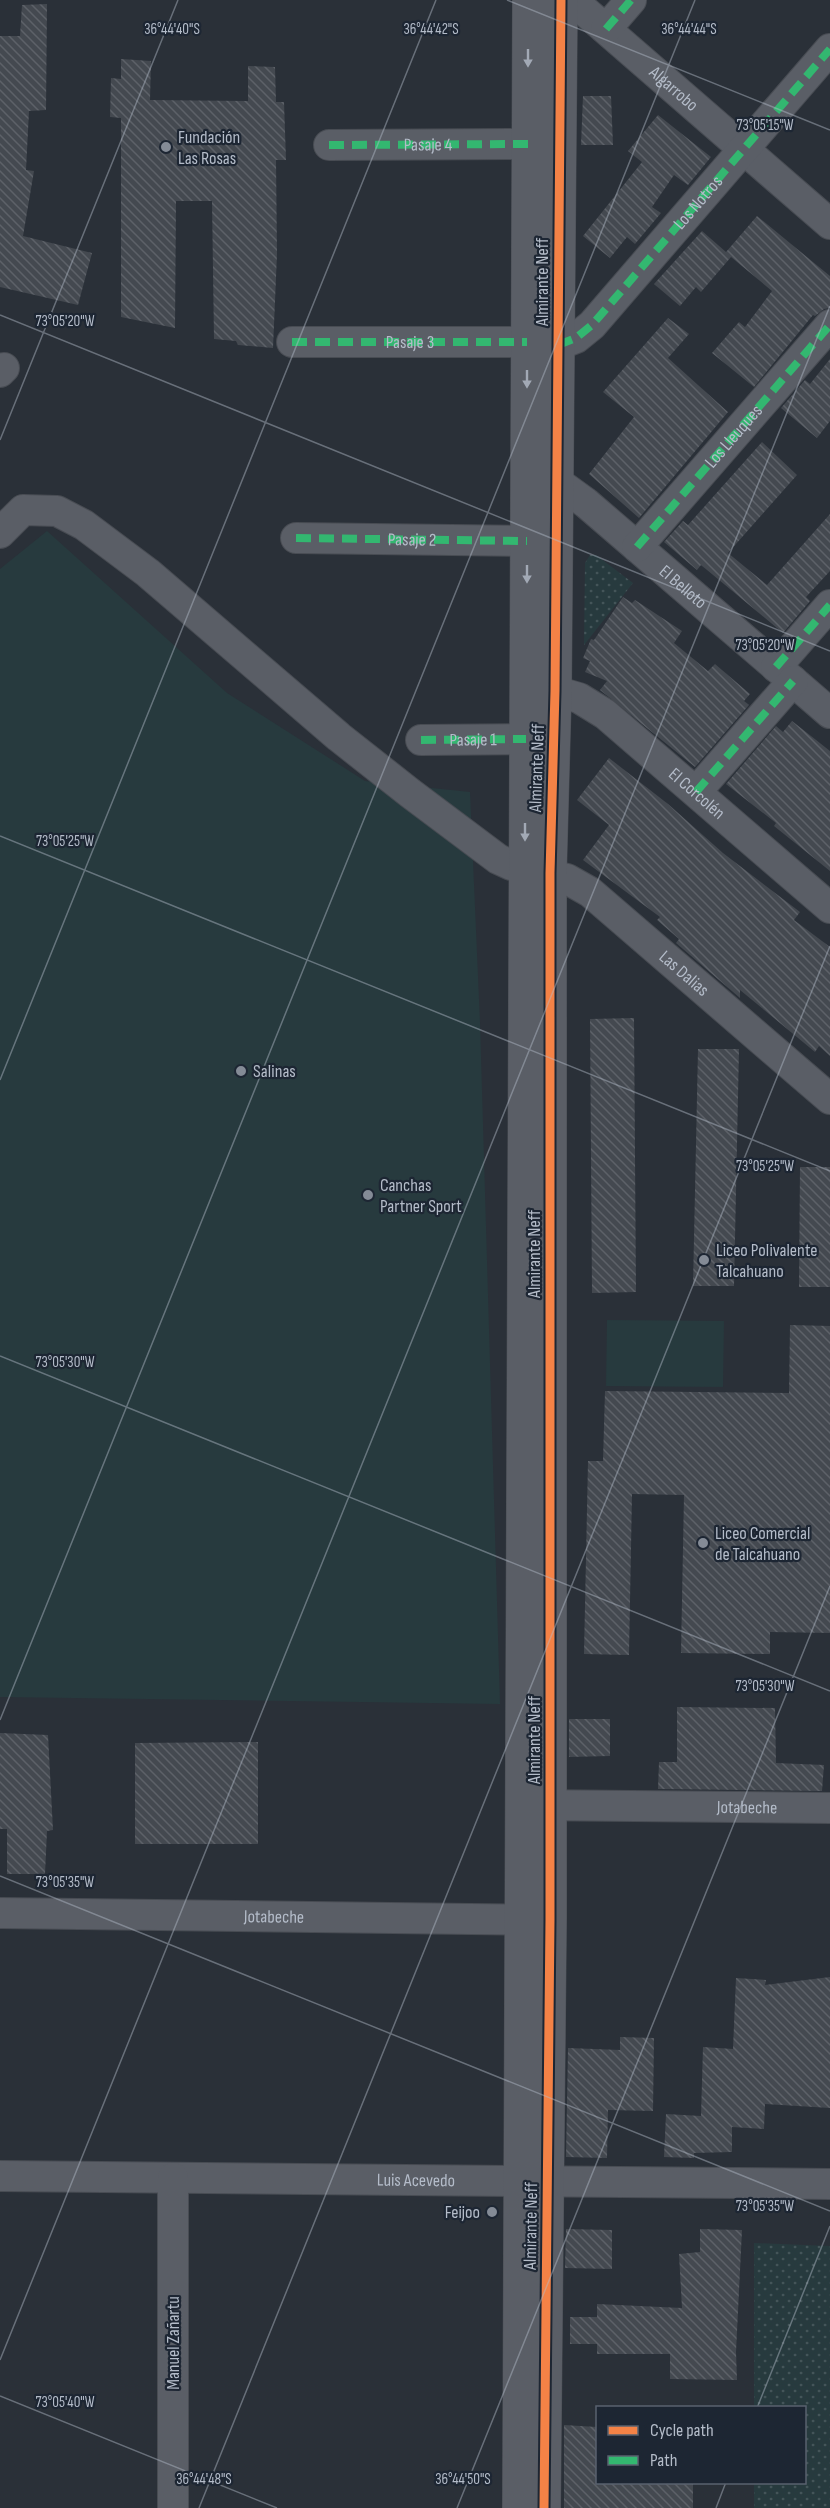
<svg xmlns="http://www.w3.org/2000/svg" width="830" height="2508" viewBox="0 0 830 2508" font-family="'Sofia Sans Condensed',sans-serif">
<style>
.park{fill:url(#park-dots)}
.garden{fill:#273a3e}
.building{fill:url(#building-back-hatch)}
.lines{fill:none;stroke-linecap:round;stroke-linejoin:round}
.minor-casing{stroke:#484c53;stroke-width:32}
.tertiary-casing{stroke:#484c53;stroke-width:34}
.minor{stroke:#5a5e66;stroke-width:30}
.tertiary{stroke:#5a5e66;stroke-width:33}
.quiet{stroke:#33b770;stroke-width:8;stroke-dasharray:15 8;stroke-linecap:butt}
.cycleway-casing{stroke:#1d2633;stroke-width:13}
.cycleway{stroke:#f48246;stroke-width:9}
.oneway{fill:#a2a9b5}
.ticks{fill:none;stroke:#b4bcc9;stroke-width:1.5;stroke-opacity:0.45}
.poi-dot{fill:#848b96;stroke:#1d2633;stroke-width:2}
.labels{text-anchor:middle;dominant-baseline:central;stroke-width:4.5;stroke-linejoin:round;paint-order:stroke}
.street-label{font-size:18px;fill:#b4bcc9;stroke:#1d2633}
.poi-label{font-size:18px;fill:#b4bcc9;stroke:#1d2633;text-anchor:start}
.ticks-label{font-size:15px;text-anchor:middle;fill:#b4bcc9;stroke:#1d2633;stroke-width:4.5;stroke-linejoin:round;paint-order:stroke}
</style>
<defs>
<pattern id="park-dots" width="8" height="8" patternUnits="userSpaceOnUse" patternTransform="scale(1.5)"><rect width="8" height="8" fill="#273a3e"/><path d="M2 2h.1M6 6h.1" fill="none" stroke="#445559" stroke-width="1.8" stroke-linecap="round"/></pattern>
<pattern id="building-back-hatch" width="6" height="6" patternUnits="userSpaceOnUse" patternTransform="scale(1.5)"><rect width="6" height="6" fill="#444950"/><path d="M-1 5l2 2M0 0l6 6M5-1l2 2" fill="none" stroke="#5d6168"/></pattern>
</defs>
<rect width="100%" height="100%" fill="#2a3038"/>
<path class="park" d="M590,555H596L633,583L584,645L585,563Z
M754,2243L830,2246V2508H754V2483L804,2482V2408L754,2407Z"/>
<path class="garden" d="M47,531L227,693L365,781L470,792L480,1022L500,1704L0,1697V569Z
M607,1320L724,1321L723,1387L606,1386Z"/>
<path class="building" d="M47,4L46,110L29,111L26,170L34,171L23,236L92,253L78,305L0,287V36H20L22,5Z
M121,59L151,61L150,100L248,101V66L275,67L276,102H284L286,160H276L277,254L273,348L238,345L236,341L214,339L212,201H176L175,328L121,317V118L110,117L111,78L121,79Z
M583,96H611L613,145H581Z
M658,115L711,157L688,185L674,175L652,207L661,213L635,244L627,237L610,258L583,236L642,162L628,151Z
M757,216L830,276V308L824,309L815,316L813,315L754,387L712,353L739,322L745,327L772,291L731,257L701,292L696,287L680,306L654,284L702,231L726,252Z
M668,318L689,334L668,358L728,412L639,518L589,474L634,417L603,392Z
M830,359V421L817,438L781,408L805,380L810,384Z
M762,442L797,475L728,553L767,585L830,514V571L806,597L810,601L783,633L701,565L697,570L664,542L683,521L688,525Z
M623,597L632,603L635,600L682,631L674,643L708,671L715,664L750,694L744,701L749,705L695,767L600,690L607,681L585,672L590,661L583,658L591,639L594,640Z
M792,721L830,751V871L774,826L776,823L726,784L776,726L783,732Z
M609,758L668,804L723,853L800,912L794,920L830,947V1056L819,1046L815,1052L740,990V998L676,943L679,939L657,920L660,917L583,860L609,825L577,800Z
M634,1018L636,1292L592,1293L590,1019Z
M698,1049H739L734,1286H693Z
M800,1167H830V1287H799Z
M790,1325L830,1326V1633L770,1632V1654L681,1653L684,1495L632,1494L629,1655L584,1654L588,1461H603L605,1391L789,1393Z
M677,1707L775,1708L776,1763L824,1765L822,1791L658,1789L659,1762H677Z
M569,1719H610V1756L569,1757Z
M0,1733L48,1735L53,1830L47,1831L45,1874H7V1829H0Z
M258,1742V1844H135V1743Z
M830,1977V2108L765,2104L764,2129L732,2127V2152L694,2153V2158L664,2157L666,2114L701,2116L703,2047L733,2049L736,1978L766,1980L765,1985Z
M620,2037L654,2038L653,2111L608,2110L607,2158L566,2157L568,2048L620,2050Z
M566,2229L612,2230V2269L565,2268Z
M700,2229L742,2230L736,2352L737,2380L670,2379V2354H597V2344H570V2317H597V2304L682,2308L679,2254L700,2252Z
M564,2425L597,2427V2482L693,2483V2508H564Z"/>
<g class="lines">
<defs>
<g id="minor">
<path id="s1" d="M572,0L830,224"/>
<path d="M606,29L631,0"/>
<path id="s2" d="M329,145L528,144"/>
<path id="s3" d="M292,342H527"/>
<path d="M558,345L576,338L592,325L830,49"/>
<path d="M0,372L4,368"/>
<path id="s4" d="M537,481L557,482L586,503L830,713"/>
<path id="s5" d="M0,533L23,510L57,511L84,525L148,573L339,737L410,793L498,859L511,865L567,879L590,892L830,1099"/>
<path d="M296,538L527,541"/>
<path id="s6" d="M637,547L830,325"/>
<path d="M776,667L830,605"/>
<path id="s7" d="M555,691L579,698L605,714L830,908"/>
<path d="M421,740L526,739"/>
<path d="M696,792L793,681"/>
<path id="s8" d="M527,1805L830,1808"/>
<path id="s9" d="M0,1913L546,1920"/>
<path id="s10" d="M0,2176L830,2184"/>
<path d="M173,2178V2508"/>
</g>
<path id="tertiary" d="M519,2508L529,0
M544,2508L550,1920V873L555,691L561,0"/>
</defs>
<use href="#minor" class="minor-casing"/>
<use href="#tertiary" class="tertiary-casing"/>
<use href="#minor" class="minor"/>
<use href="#tertiary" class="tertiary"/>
<g class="quiet">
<path d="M606,29L631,0"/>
<path d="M329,145L528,144"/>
<path d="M292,342H527"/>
<path id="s11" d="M558,345L576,338L592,325L830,49"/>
<path id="s12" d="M296,538L527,541"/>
<path d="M637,547L830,325"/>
<path d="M776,667L830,605"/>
<path id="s13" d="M421,740L526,739"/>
<path d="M696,792L793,681"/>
</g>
<defs>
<path id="cycleway" d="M544,2508L550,1920V873L555,691L561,0"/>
</defs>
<use href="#cycleway" class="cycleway-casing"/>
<use href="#cycleway" class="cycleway"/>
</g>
<defs><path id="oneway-solid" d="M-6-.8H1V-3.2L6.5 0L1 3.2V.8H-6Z" transform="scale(1.5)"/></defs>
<g class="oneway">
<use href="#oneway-solid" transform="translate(528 58) rotate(90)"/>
<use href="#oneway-solid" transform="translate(527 379) rotate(90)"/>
<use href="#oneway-solid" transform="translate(527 574) rotate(90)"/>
<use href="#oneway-solid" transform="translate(525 832) rotate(90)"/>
</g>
<path class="ticks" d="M507,0L830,130M0,315L830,651M0,440L178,0M0,836L830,1171M0,1080L436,0M0,1356L830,1691M0,1720L695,0M0,1876L830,2211M0,2360L830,306M0,2396L277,2508M757,2408L830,2226M199,2508L830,946M457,2508L830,1586M716,2508L726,2482"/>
<g class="poi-dot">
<circle cx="166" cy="147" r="6"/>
<circle cx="241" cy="1071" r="6"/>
<circle cx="368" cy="1195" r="6"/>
<circle cx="704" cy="1260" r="6"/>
<circle cx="703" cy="1543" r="6"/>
<circle cx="492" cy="2212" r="6"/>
</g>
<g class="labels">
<g class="street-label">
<text stroke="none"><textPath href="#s1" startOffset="135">Algarrobo</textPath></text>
<text stroke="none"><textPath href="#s2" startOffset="99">Pasaje 4</textPath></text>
<text stroke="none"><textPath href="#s11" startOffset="202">Los Notros</textPath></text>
<text transform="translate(542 282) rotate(-90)">Almirante Neff</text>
<text stroke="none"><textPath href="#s3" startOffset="118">Pasaje 3</textPath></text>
<text stroke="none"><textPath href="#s6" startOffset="147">Los Lleuques</textPath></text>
<text stroke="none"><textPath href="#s12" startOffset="116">Pasaje 2</textPath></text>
<text stroke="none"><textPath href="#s4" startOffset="184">El Belloto</textPath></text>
<text stroke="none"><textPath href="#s13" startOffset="52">Pasaje 1</textPath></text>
<text transform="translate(537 768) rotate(-88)">Almirante Neff</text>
<text stroke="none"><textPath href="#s7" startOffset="177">El Corcolén</textPath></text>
<text stroke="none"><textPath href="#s5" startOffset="852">Las Dalias</textPath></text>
<text transform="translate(534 1254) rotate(-90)">Almirante Neff</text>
<text transform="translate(534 1740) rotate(-90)">Almirante Neff</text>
<text stroke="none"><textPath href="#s8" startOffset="220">Jotabeche</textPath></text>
<text stroke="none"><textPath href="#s9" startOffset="274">Jotabeche</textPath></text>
<text stroke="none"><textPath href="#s10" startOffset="416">Luis Acevedo</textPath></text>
<text transform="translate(531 2226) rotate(-89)">Almirante Neff</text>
<text transform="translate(173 2343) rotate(-90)">Manuel Zañartu</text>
</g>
<g class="poi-label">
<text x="178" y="137">Fundación<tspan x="178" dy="21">Las Rosas</tspan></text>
<text x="253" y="1071">Salinas</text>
<text x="380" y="1185">Canchas<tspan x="380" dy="21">Partner Sport</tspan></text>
<text x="716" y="1250">Liceo Polivalente<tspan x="716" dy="21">Talcahuano</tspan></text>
<text x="715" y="1533">Liceo Comercial<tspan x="715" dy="21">de Talcahuano</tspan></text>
<text x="480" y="2212" text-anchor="end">Feijoo</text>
</g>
</g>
<g class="ticks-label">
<text x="172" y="34">36°44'40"S</text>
<text x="431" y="34">36°44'42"S</text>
<text x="689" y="34">36°44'44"S</text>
<text x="765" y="130">73°05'15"W</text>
<text x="65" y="326">73°05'20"W</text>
<text x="765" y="650">73°05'20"W</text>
<text x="65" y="846">73°05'25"W</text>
<text x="765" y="1171">73°05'25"W</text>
<text x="65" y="1367">73°05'30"W</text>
<text x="765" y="1691">73°05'30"W</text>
<text x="65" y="1887">73°05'35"W</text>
<text x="765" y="2211">73°05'35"W</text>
<text x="65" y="2407">73°05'40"W</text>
<text x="204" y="2484">36°44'48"S</text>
<text x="463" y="2484">36°44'50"S</text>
</g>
<rect x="596" y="2406" width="210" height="78" fill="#1d2633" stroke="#59626f" stroke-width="1.5"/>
<rect x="608" y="2426" width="30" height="9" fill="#f48246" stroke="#59626f" stroke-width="1.5"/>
<text x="650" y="2436" font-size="18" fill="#b4bcc9">Cycle path</text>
<rect x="608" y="2456" width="30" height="9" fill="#33b770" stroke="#59626f" stroke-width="1.5"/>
<text x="650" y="2466" font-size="18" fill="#b4bcc9">Path</text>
</svg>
